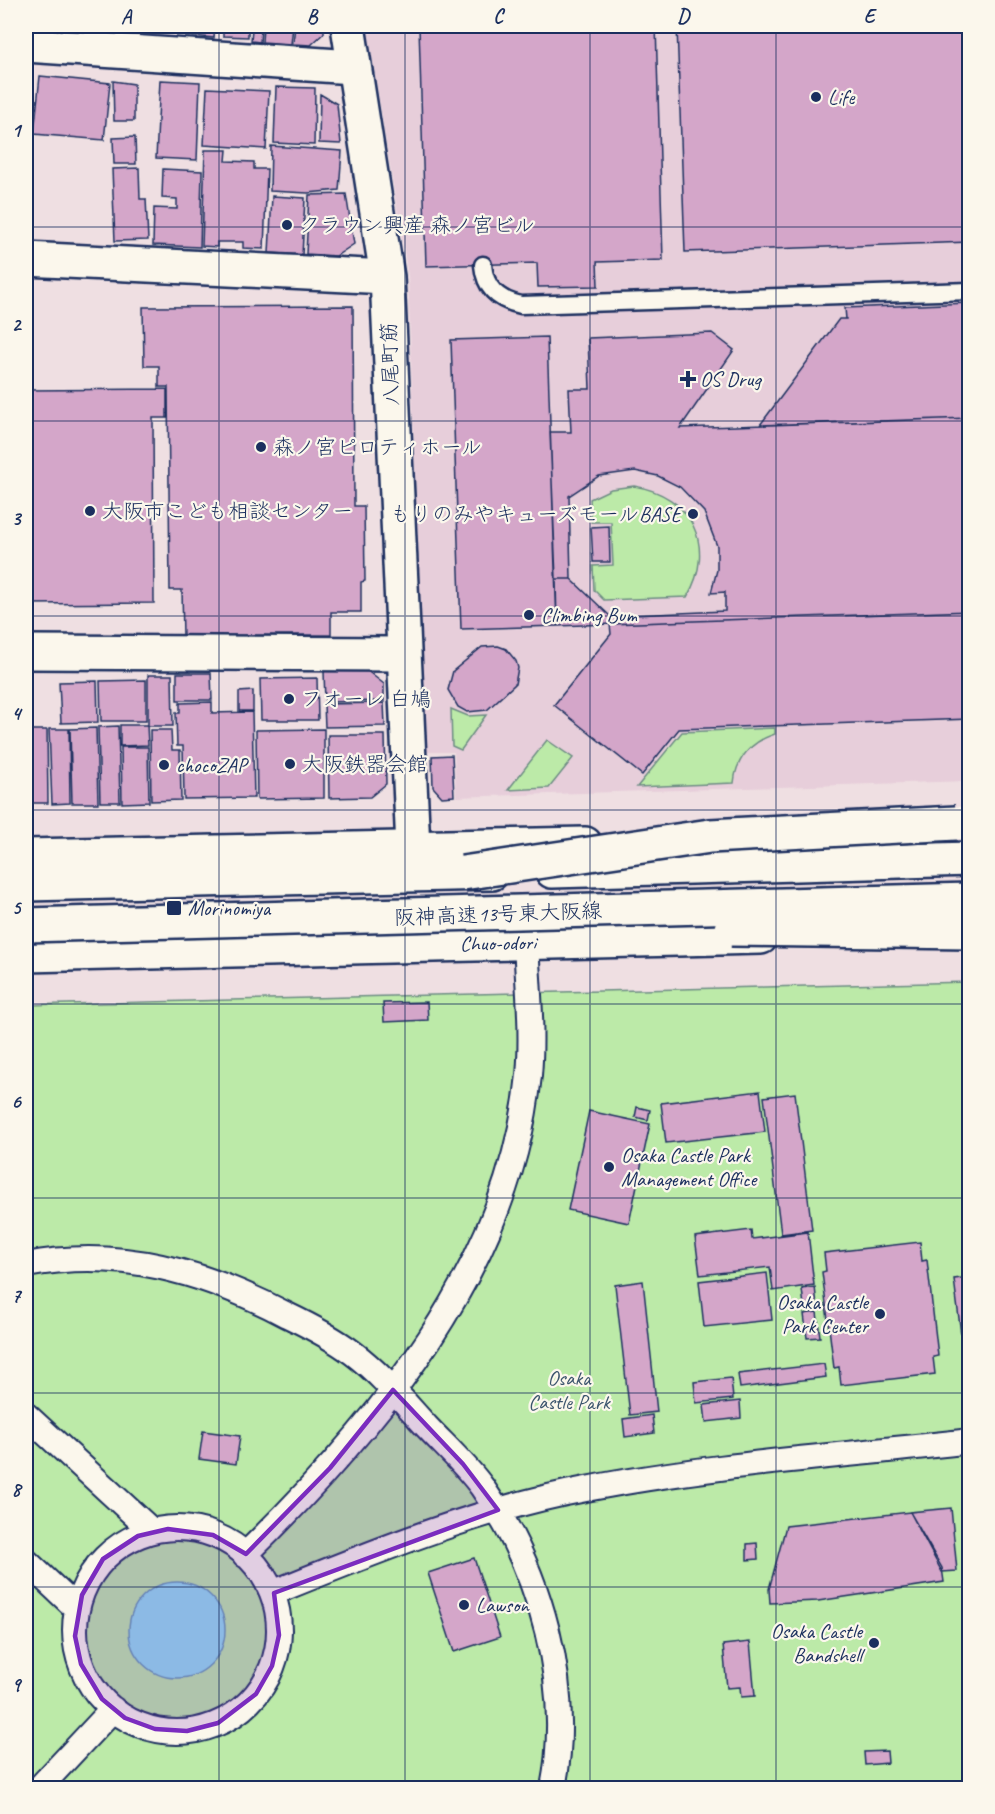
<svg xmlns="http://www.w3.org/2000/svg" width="995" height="1814" viewBox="0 0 995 1814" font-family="Caveat,'Klee One',sans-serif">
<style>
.built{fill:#e7ceda}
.green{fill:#bceaa8;stroke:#6c8c83;stroke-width:1.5}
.water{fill:#90deef;stroke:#6198b5;stroke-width:1.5}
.building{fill:#d4a6c9;stroke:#1b2f5e;stroke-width:1.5}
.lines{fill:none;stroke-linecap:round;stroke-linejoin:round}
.service-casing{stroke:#1b2f5e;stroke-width:21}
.pedestrian-casing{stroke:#1b2f5e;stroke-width:28}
.minor-casing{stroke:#1b2f5e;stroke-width:38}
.tertiary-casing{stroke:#1b2f5e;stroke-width:38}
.primary-casing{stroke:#1b2f5e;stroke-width:38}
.motorway-casing{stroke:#1b2f5e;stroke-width:38}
.service{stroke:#fbf7ec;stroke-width:16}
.pedestrian{stroke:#fbf7ec;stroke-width:24}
.minor{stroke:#fbf7ec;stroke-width:33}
.tertiary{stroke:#fbf7ec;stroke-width:33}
.primary{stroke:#fbf7ec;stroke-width:33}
.motorway{stroke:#fbf7ec;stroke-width:33}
.motorway-bridge-casing{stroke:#1b2f5e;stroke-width:38;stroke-linecap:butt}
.motorway-bridge{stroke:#fbf7ec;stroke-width:33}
.marked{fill:#7b2cbf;fill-opacity:0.2;stroke:#7b2cbf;stroke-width:4.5;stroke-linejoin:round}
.grid{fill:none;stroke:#1b2f5e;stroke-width:1.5;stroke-opacity:0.55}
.poi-dot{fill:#1b2f5e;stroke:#fbf7ec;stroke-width:2}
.labels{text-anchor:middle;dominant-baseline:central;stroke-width:4.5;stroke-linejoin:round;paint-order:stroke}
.poi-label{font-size:21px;fill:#1b2f5e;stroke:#fbf7ec;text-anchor:start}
.street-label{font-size:21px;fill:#1b2f5e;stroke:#fbf7ec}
.park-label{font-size:21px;fill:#3b546d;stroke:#fbf7ec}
.neatline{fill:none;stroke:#1b2f5e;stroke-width:2}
.grid-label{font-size:20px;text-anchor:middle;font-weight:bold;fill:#1b2f5e}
</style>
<rect width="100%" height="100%" fill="#efdfe2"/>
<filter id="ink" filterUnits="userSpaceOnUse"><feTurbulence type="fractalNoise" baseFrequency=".0167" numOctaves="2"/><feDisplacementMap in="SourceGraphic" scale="12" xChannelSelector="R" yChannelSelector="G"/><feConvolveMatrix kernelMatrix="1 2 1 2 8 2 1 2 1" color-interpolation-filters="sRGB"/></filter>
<g filter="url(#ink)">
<path class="built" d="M367,26H969V781L456,797L454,752H425L408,276Z"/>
<path class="green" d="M634,486C691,495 717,546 687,597L604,600L594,590L593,566L613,565L611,522H591L590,499L611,489Z
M451,709L468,716L486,715L461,750L452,746Z
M775,728V734C752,741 736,758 734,783L637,787L682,732Z
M547,740L573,758L549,788L508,790Z
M969,982V1788H26V1005Z"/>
<path class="water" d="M129 1630a48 48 0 1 1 96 0a48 48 0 1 1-96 0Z"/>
<path class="building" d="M193,26H215L214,38L193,36Z
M223,26H248V37L223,36Z
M263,26H293L291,44L262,42Z
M295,26H324V33L311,45L293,44Z
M419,26H656L663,260L597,262L598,286L538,287L537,263L426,266Z
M677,26H970V242L685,252Z
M252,29H261L260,42L251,41Z
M40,76L110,83L104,140L34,134Z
M160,80L200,82L197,160L156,158Z
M113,81L134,84V121H114Z
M26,83L31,84L29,206H26Z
M276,87L315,88L314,145L274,143Z
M207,88L269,91L266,149L204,145Z
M320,94L337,104L341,144L319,143Z
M135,137L136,164H114L113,138Z
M271,146L342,151L339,190L308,193L270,191Z
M205,150H227L226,161L254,162V169H267L264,249L243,248V242H217V247L202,246Z
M139,168L140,199H146L148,240L115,241L112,169Z
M163,169L202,171L200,247L153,245L154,208L177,209V199L162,198Z
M346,194L354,244L336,256L306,254L309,195Z
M272,196L305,198L302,255L269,253Z
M970,303V418L760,425L839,319H846L845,308Z
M353,306L354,506H364L365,581L361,582V612H331V635L183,636L182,590H170L168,387H159V366H144L143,307Z
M712,333L734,350L680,428L970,418V611L610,624V616L725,611V592L711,593L717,570V546L704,512L680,487L658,476L635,471L599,476L569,496L571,579H556L550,432H571L569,389H590L588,338Z
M547,337L557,626L461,629L451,340Z
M167,389V418H153L154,603L26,604V390Z
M609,526L610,562H593L591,527Z
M556,579H571L610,616V624L557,626Z
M970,611V719L679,729L642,775L554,705L611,634L610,624Z
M498,646L506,649L516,661L518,668L515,684L487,710L467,712L458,707L448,690L453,671L482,647Z
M366,670L384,684V701L325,702L324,671Z
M177,673H211L212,700H177Z
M148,675H172L173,726H148Z
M317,678L318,720H261L260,679Z
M146,680V721H101L100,681Z
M97,681L98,722L61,723L59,682Z
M253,691V711H239V692Z
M212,702V713L252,712L254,798L184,799L183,746H177L176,713H180V703Z
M384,703L385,726L325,727L324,704Z
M120,725H147L148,745L120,746Z
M118,726L120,802H100L98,727Z
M96,728L98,803H72L70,729Z
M49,729H69L70,803L52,804Z
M324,729V798L257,799L256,730Z
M26,730H47L48,803H26Z
M150,730H171L172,750H180L181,800L151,801Z
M328,735H385L386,784L370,797L329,798Z
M121,747H148L149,802L122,803Z
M452,755L454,796L442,797L433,787L432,756Z
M427,1002L428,1020L384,1022L383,1003Z
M760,1091L765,1132L666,1143L661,1103Z
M795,1093L812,1230L781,1234L764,1097Z
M637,1107L650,1110L648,1120L635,1117Z
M589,1111L650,1124L629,1223L568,1210Z
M751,1230L752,1239L808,1232L814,1285L773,1291L770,1267L700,1275L695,1237Z
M920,1242L922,1261L927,1260L938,1356L933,1357L935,1374L841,1385L839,1367L834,1368L822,1272L826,1271L824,1253Z
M767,1273L772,1320L704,1327L699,1281Z
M970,1277V1358H964L954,1279Z
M643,1281L657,1412L630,1415L615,1285Z
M815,1287L817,1305L804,1306L802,1289Z
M817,1312L820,1337L807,1338L804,1314Z
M824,1364L826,1377L740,1388L738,1374Z
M731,1378L733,1399L696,1403L694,1382Z
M740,1401L741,1418L706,1422L704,1405Z
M652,1415L654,1433L625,1437L623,1419Z
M203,1431L240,1436L236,1464L199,1459Z
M951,1508L957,1571L942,1572L910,1512Z
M910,1512L942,1568L944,1582L818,1601L770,1603L769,1589L786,1526Z
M757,1543L758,1559L747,1560V1544Z
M474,1558L500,1637L454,1652L428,1573Z
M750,1642L755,1696L741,1697L740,1687L727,1688L723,1645Z
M887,1751L888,1763L865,1765L864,1752Z"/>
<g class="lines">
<defs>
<path id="service" d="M483,265C485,288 498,300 521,305L970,291"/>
<path id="pedestrian" d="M26,1265C120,1247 203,1271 287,1315C310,1326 333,1338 353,1353C381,1374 404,1402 427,1427C446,1447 466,1465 482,1487C541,1571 573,1687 553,1788
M26,1415L152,1531
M75 1630a102 102 0 1 1 204 0a102 102 0 1 1-204 0Z
M245,1555C378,1425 510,1268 529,1075C533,1031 528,987 526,943
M26,1561L77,1609
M272,1593C374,1552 478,1509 586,1489C713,1464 842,1456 970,1441
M39,1788L113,1709"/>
<path id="minor" d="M26,45L353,67
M26,652L402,654"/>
<path id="tertiary" d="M348,26L387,277L413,848
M26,259L387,277"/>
<path id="primary" d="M26,856L585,844
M26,955L761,937"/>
<path id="motorway" d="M552,871L970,859
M26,884L492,873"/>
</defs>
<use href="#service" class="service-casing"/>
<use href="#pedestrian" class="pedestrian-casing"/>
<use href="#minor" class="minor-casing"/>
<use href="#tertiary" class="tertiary-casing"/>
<use href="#primary" class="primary-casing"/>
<use href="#motorway" class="motorway-casing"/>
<use href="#service" class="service"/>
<use href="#pedestrian" class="pedestrian"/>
<use href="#minor" class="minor"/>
<use href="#tertiary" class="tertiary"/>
<use href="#primary" class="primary"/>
<use href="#motorway" class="motorway"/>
<defs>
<path id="motorway-bridge" d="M463,873L710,836L956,823
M26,925L970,900
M731,929L970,932"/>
</defs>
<use href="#motorway-bridge" class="motorway-bridge-casing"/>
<use href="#motorway-bridge" class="motorway-bridge"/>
</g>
</g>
<path class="marked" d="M393,1390L463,1464L498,1510L274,1593L279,1635L272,1666L256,1694L218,1723L187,1731L155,1729L125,1718L102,1699L81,1664L75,1636L82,1595L103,1559L138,1536L168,1529L213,1535L246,1554L330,1468Z"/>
<path class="grid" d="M219,26V1788M405,26V1788M590,26V1788M776,26V1788M26,227H970M26,421H970M26,616H970M26,810H970M26,1004H970M26,1198H970M26,1393H970M26,1587H970"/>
<g class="poi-dot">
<circle cx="816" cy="97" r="6"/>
<circle cx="287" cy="225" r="6"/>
<path d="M685 370h6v6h6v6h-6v6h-6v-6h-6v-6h6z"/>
<circle cx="261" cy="447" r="6"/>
<circle cx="90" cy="511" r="6"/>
<circle cx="693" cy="514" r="6"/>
<circle cx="529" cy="615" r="6"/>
<circle cx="289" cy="699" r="6"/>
<circle cx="290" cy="764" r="6"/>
<circle cx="164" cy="765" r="6"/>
<rect x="166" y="900" width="16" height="16" rx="3"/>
<circle cx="609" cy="1167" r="6"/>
<circle cx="880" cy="1314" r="6"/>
<circle cx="464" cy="1605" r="6"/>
<circle cx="874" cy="1643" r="6"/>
</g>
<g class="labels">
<g class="poi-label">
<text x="828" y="97">Life</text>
<text x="299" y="225">クラウン興産 森ノ宮ビル</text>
<text x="700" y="379">OS Drug</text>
<text x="273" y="447">森ノ宮ピロティホール</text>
<text x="102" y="511">大阪市こども相談センター</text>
<text x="681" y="514" text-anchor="end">もりのみやキューズモールBASE</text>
<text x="541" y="615">Climbing Bum</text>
<text x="301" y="699">フオーレ 白鳩</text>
<text x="302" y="764">大阪鉄器会館</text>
<text x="176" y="765">chocoZAP</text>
<text x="188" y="908">Morinomiya</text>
<text x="621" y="1155">Osaka Castle Park<tspan x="621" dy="24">Management Office</tspan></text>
<text x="868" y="1302" text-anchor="end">Osaka Castle<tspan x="868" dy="24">Park Center</tspan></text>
<text x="476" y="1605">Lawson</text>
<text x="862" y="1631" text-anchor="end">Osaka Castle<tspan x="862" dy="24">Bandshell</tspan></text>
</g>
<g class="street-label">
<text transform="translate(390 364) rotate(-92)">八尾町筋</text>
<text transform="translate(498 914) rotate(-2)">阪神高速13号東大阪線</text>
<text transform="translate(498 943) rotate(-1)">Chuo-odori</text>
</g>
<g class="park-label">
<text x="569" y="1378">Osaka<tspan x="569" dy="24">Castle Park</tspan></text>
</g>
</g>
<rect width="995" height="1814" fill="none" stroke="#fbf7ec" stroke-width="66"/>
<rect x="33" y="33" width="929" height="1748" class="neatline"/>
<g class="grid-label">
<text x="126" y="23">A</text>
<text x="312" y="23">B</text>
<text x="498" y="23">C</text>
<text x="683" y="23">D</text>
<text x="869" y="23">E</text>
<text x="16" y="137">1</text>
<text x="16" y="331">2</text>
<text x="16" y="525">3</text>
<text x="16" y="720">4</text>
<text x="16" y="914">5</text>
<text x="16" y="1108">6</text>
<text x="16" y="1302">7</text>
<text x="16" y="1496">8</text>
<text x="16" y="1691">9</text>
</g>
</svg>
